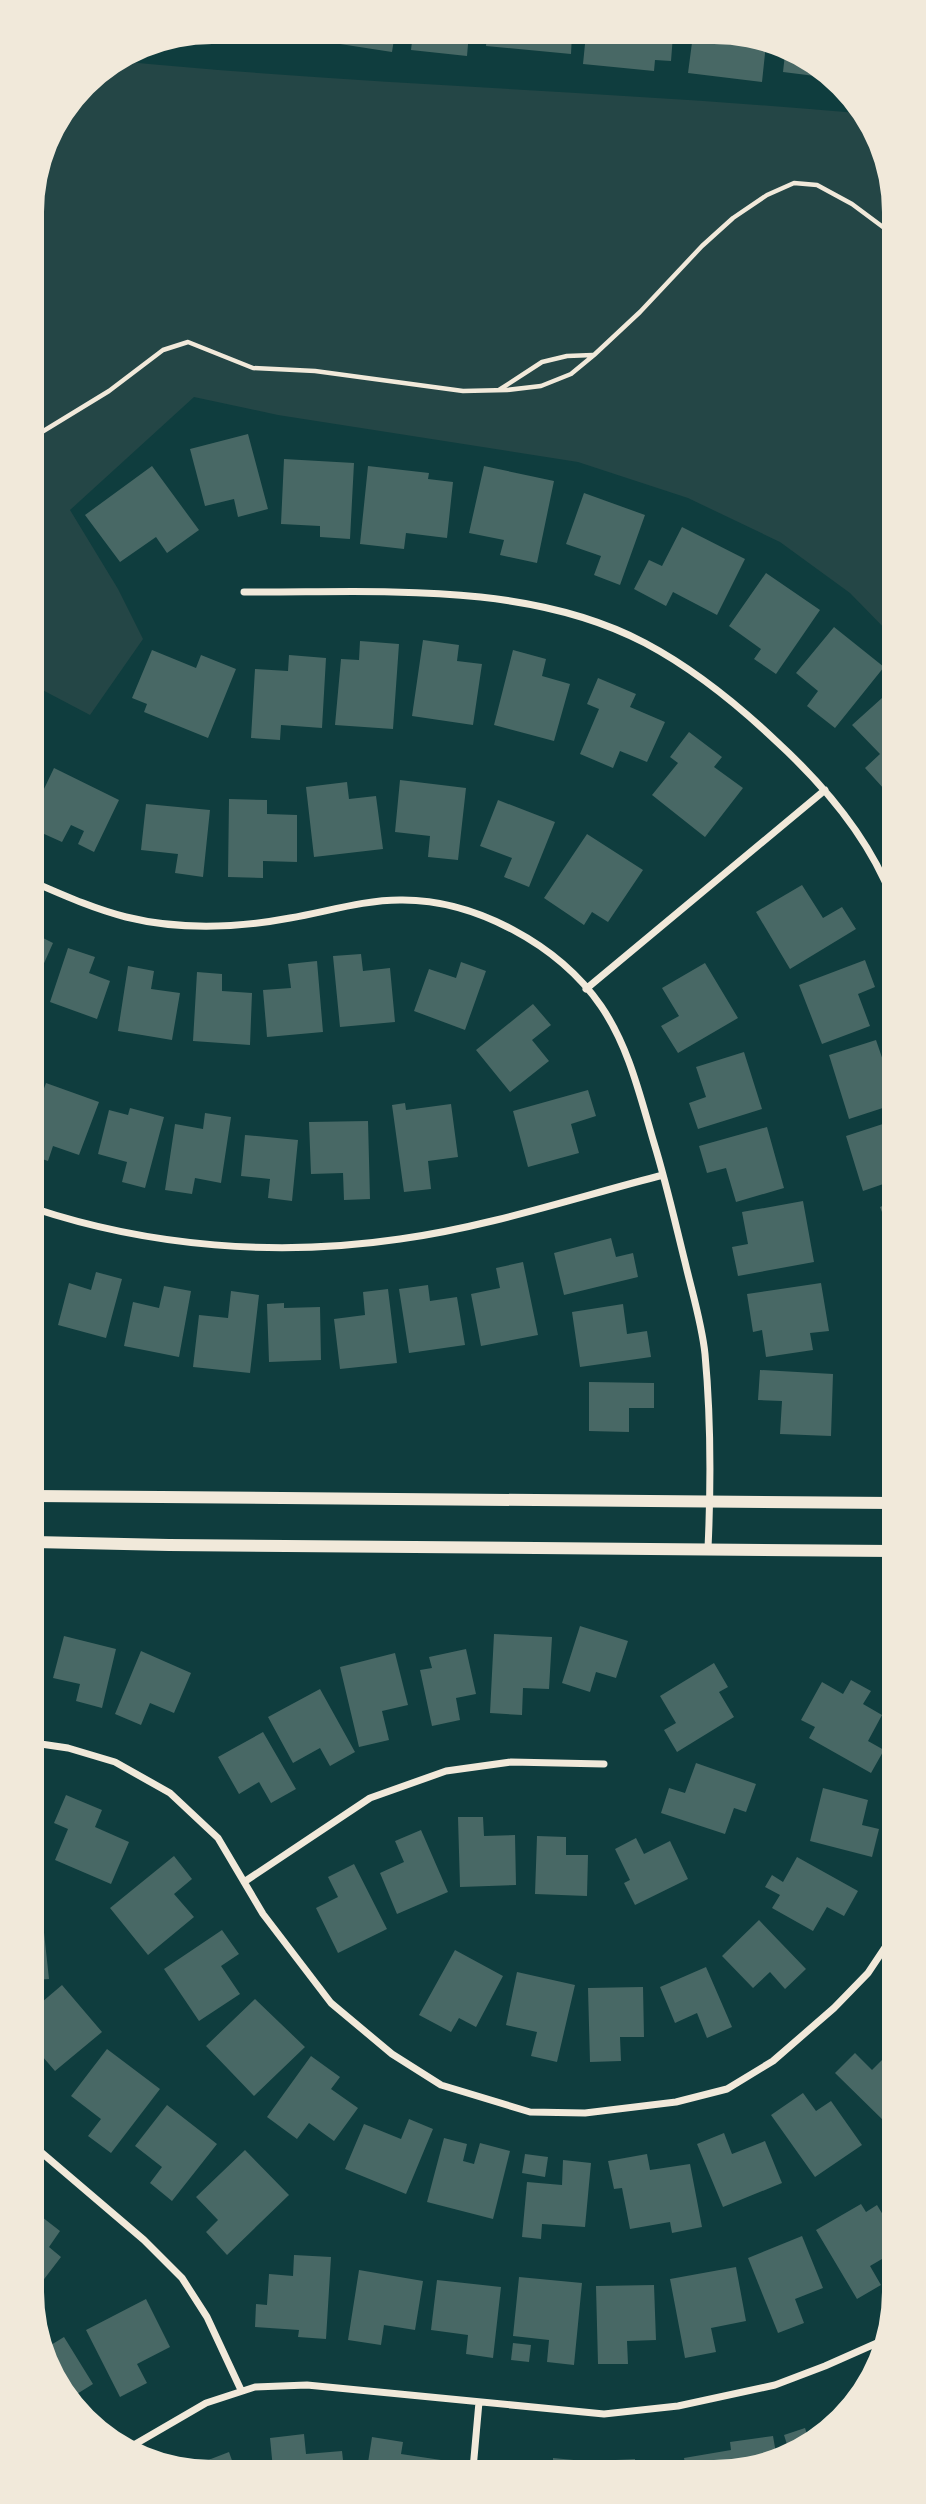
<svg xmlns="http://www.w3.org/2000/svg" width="926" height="2504" viewBox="0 0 926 2504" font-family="Raleway,sans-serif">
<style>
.green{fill:#244646}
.building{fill:#486865}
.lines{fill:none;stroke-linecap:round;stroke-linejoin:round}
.path{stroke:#f1e9da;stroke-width:4.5}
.minor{stroke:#f1e9da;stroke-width:7}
.tertiary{stroke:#f1e9da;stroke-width:12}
</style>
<rect width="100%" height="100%" fill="#0f3d3e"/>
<path class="green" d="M117,61C363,85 611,91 857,113L891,176L892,636L850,593L780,542L688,498L578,462L278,415L194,397L70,510L118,589L143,639L90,715L33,685L32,199L50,132L93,76Z"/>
<path class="building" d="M211,32H226V40L190,36Z
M263,32H316L315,40Z
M328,32L392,33H395L392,52L327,42Z
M413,33H469L467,56L411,50Z
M487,33L572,34L571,54L486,46Z
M586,34L673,35L671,61L655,60L654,71L583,64Z
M693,35H750L766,44L762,82L688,73Z
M785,54L831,78L783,72Z
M248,434L268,509L238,517L234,499L205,506L190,449Z
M284,459L354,463L350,539L320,537V526L281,524Z
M152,466L199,530L167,553L156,537L120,562L85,515Z
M368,466L429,473L428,479L453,482L447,538L406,533L404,549L360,544Z
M484,466L554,481L537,563L500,555L504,540L469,533Z
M584,493L645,515L620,585L594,575L601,556L566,544Z
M682,527L745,559L717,615L673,592L666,606L634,589L649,560L662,566Z
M766,573L820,610L776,674L754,659L761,649L729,626Z
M834,627L884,667L835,728L807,706L818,691L796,673Z
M423,640L459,645L457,661L482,664L473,725L412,716Z
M360,641L399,644L393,729L335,725L341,659L359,660Z
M152,650L196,668L201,655L236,669L208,738L144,712L147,704L132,698Z
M513,650L546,659L542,676L570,684L554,741L494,725Z
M289,655L326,658L322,728L281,725L280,740L251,738L255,669L288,671Z
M598,678L636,694L630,707L665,722L647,762L620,751L613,768L580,754L599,709L587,704Z
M892,689V782L884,789L865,768L880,754L852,725Z
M689,732L722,757L714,767L743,788L705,837L652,795L678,763L670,757Z
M54,768L119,800L94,852L78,844L84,831L71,825L62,842L33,829V812Z
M400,780L466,788L458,860L428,857L430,836L395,832Z
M347,782L349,799L376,796L383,849L314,857L306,787Z
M229,799L267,800V814L297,815V862L263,861V878L228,877Z
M498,800L555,822L529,887L504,877L512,858L480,846Z
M146,804L210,810L203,877L175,873L178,854L141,850Z
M587,834L643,870L608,922L592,912L584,925L544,898Z
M802,885L823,918L842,907L856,929L790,969L756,912Z
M33,933L53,943L33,988Z
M68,948L95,957L89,973L110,981L97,1019L50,1002Z
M361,954L363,971L390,968L395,1022L340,1027L333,956Z
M865,960L875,987L858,994L870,1026L822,1044L799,985Z
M317,961L323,1032L267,1037L263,990L291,988L288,964Z
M461,962L486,971L465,1030L414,1011L429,969L456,978Z
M705,963L738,1018L678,1053L661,1026L679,1016L662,988Z
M128,966L154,971L151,989L180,993L172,1040L118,1031Z
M197,972L222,974V991L252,993L250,1045L193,1041Z
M533,1004L551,1025L532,1040L549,1061L510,1092L476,1050Z
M876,1040L889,1078L892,1076V1105L849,1119L829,1055Z
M744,1052L762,1109L698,1129L689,1103L706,1097L696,1067Z
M46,1083L99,1102L79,1155L53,1146L48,1161L33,1156V1119Z
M588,1090L596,1116L571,1124L579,1153L528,1167L513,1111Z
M405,1103L406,1110L451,1104L458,1157L428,1161L431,1189L404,1192L392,1105Z
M130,1108L164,1117L145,1188L122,1182L127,1162L98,1154L109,1110L128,1115Z
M205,1113L231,1117L221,1183L195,1178L192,1194L165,1190L175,1124L203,1129Z
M368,1121L370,1199L344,1200L343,1173L311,1174L309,1122Z
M892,1121V1181L863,1191L846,1136Z
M767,1127L784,1188L736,1202L726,1168L707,1173L699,1146Z
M245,1135L298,1140L292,1201L268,1198L270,1179L241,1176Z
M803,1201L814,1262L738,1276L732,1247L748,1244L742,1212Z
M892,1202L893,1237H892L880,1207Z
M611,1238L616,1257L633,1253L638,1277L564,1295L554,1253Z
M523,1262L538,1335L481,1346L471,1294L500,1288L496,1268Z
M96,1272L122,1279L106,1338L58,1325L69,1283L91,1290Z
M821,1283L829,1331L810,1333L813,1350L766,1357L762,1330L753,1332L747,1294Z
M428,1285L430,1301L457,1297L465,1345L409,1353L399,1289Z
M164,1286L191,1291L179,1357L124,1346L133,1302L159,1308Z
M388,1289L397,1363L340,1369L334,1319L365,1315L363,1292Z
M231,1291L259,1295L250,1373L193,1367L199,1315L228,1318Z
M284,1303V1308L320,1307L321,1360L269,1362L267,1304Z
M623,1304L627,1334L647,1331L651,1357L580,1367L572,1312Z
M760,1370L833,1374L831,1436L780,1434L782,1401L758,1400Z
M589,1382L654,1383V1408H629V1432L589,1431Z
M34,1625H38L36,1664H34Z
M580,1626L628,1641L616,1678L596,1672L590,1692L562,1683Z
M494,1634L552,1637L549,1689L523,1688L522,1715L490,1713Z
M64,1636L116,1649L102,1708L76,1701L80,1684L53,1678Z
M466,1649L476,1694L456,1698L460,1720L432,1726L420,1670L432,1668L429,1657Z
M141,1651L191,1673L174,1713L150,1703L141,1725L115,1714Z
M395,1653L408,1705L382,1711L389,1740L359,1747L340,1667Z
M714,1663L728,1687L719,1692L734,1717L677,1752L664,1730L676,1723L660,1696Z
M851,1680L871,1691L863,1704L882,1715L868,1741L884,1750L871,1773L809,1738L815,1727L801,1720L822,1682L843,1694Z
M320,1689L355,1752L330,1766L320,1748L293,1763L268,1717Z
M263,1732L296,1789L271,1803L259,1782L239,1794L218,1757Z
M696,1763L756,1784L746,1812L734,1808L725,1834L661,1813L669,1788L685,1793Z
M823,1788L868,1800L862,1825L879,1829L872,1857L810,1841Z
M66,1795L102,1810L95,1827L129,1842L111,1884L55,1860L68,1829L54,1823Z
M458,1817H483L484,1836L515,1835L516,1885L460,1887Z
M421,1830L448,1892L397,1914L380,1873L404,1862L395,1841Z
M537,1836L566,1837V1855H588L587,1896L535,1894Z
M636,1838L644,1854L670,1841L688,1879L635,1905L624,1883L630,1880L615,1849Z
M174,1856L192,1879L174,1894L194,1917L148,1955L110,1908Z
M797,1857L858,1891L844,1916L827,1907L813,1931L772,1908L780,1895L765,1887L772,1875L783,1882Z
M354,1864L387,1929L338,1953L316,1908L338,1897L328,1877Z
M34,1914H42L49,1979L35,1980Z
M759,1920L806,1969L785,1989L770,1972L753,1988L722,1956Z
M222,1930L239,1954L221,1966L240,1994L199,2021L164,1969Z
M455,1950L503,1976L476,2027L459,2018L451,2032L419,2015Z
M706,1967L732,2027L707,2038L697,2013L675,2023L660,1987Z
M517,1972L575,1985L557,2062L531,2056L537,2032L506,2025Z
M62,1985L102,2032L55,2071L36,2049L35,2050V2008Z
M643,1987L644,2037H620L621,2061L590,2062L588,1988Z
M255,1999L305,2047L254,2096L206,2046Z
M894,2048V2116L887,2124L835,2073L855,2053L872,2070Z
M107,2049L160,2089L111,2153L88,2136L101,2119L71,2096Z
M311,2056L340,2077L331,2089L358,2108L334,2141L309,2123L297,2139L267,2117Z
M803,2093L816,2111L831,2101L862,2145L815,2177L771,2115Z
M167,2105L217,2144L172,2201L150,2183L162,2167L135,2146Z
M409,2119L433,2129L406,2194L345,2169L364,2124L401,2139Z
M724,2133L732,2154L765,2141L782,2183L723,2207L697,2144Z
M444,2138L467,2144L463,2161L474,2164L480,2143L510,2151L493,2219L427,2202Z
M245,2150L289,2195L227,2255L206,2232L218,2220L196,2197Z
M525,2154L548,2157L545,2177L522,2173Z
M647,2154L650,2170L690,2164L702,2227L672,2233L670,2222L630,2229L622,2188L614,2189L608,2161Z
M563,2160L591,2163L585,2227L542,2224L541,2239L522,2237L527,2182L562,2185Z
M894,2177V2197L884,2186Z
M861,2204L866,2212L877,2205L894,2233V2252L870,2266L881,2285L857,2299L816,2230Z
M42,2217L60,2231L49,2247L61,2257L35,2291V2227Z
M802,2236L823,2288L795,2299L804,2323L778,2333L748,2258Z
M294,2255L331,2257L326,2339L298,2337L299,2330L255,2327L256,2304L267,2305L269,2274L293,2276Z
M736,2267L746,2321L711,2328L716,2352L685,2358L670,2279Z
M359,2270L423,2281L415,2330L384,2325L381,2345L348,2340Z
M519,2277L582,2283L574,2365L547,2362L549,2340L513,2336Z
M437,2280L501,2287L493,2358L466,2354L468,2335L431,2330Z
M654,2285L656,2340L627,2341L628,2364H598L596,2286Z
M146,2299L170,2347L137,2364L147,2383L120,2397L86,2330Z
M64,2337L93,2384L72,2397L46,2348Z
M513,2343L531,2345L529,2362L511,2360Z
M805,2428L809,2440L819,2437L805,2448L790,2454L784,2435Z
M304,2434L306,2454L342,2451L344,2469H273L270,2438Z
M773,2436L777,2459L750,2469H686L684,2458L731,2450L730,2442Z
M372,2437L403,2442L401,2454L441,2460L439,2469H367Z
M229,2452L235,2469H185Z
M553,2458L584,2461L583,2469H553Z
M635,2459V2469H596V2461Z"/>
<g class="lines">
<path class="path" d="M499,390L542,362L567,356L593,355
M32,438L109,391L163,350L188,342L253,368L315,371L463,391L507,390L541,386L571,374L594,355L640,312L702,246L733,218L767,195L794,183L817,185L852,204L891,233"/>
<path class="minor" d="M244,592C374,593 526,580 645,643C694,669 736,703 776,741C824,785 868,836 892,898
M33,882C63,895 94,909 126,917C179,930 237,928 290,918C326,912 363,900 400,900C475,899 559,945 601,1006C629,1047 640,1096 654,1143C666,1182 675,1222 685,1262C692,1292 702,1324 705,1354C711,1419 711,1484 708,1548
M586,989L825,790
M33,1208C150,1247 278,1257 400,1239C488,1227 577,1197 663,1175
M34,1743L68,1748L115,1762L170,1793L218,1838L263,1914L331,2003L392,2054L441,2085L530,2112L585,2113L676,2102L727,2089L773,2061L834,2008L868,1973L894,1934
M244,1882L370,1798L446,1771L511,1762L604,1764
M35,2147L144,2240L182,2278L207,2317L241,2390
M132,2446L206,2403L255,2387L307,2385L604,2414L678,2406L775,2385L825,2366L886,2339
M473,2469L479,2402"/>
<path class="tertiary" d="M34,1496L893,1503
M34,1542L169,1545L893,1551"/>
</g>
<path d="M0 0H926V2504H0ZM212 44H714A168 168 0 0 1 882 212V2292A168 168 0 0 1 714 2460H212A168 168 0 0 1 44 2292V212A168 168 0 0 1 212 44Z" fill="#f1e9da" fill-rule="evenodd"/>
</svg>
